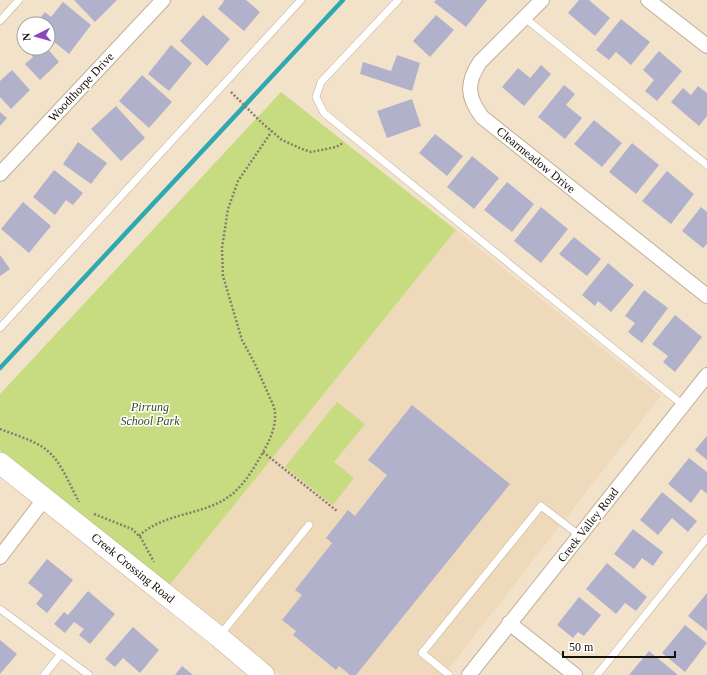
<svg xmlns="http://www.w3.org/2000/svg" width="707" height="675" viewBox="0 0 707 675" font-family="'Times New Roman',serif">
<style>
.built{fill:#eed9ba}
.green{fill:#c7dc80}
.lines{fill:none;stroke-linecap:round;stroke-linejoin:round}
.stream{stroke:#2ea9b1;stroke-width:4.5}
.building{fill:#b1b1cb}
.lane-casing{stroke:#bfaf97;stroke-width:8}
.street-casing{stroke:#bfaf97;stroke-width:16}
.secondary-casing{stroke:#bfaf97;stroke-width:22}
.path{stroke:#887d6c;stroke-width:2.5;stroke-dasharray:2 2;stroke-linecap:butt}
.lane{stroke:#fff;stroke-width:7}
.street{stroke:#fff;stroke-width:14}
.secondary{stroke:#fff;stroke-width:21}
.labels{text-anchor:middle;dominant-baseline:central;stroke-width:3;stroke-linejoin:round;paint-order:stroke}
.street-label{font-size:12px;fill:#171209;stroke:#fff}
.park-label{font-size:12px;font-style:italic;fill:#3d461c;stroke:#fff}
</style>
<rect width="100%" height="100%" fill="#f3e2ca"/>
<path class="built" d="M456,230L661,396L444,675H281L168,587Z"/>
<path class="green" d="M281,92L456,230L168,587L0,451V394Z
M337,402L365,424L334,462L354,478L333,505L285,467Z"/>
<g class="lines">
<path class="stream" d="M0,368L343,0"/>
</g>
<path class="building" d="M74,0H117L95,22Z
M223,0H246L260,12L244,31L218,9L224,1Z
M436,0H487L466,27L434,2Z
M579,0H589L610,18L595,36L568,13Z
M63,2L91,25L69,54L48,37V24H35L45,12L51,17Z
M203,15L230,39L207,66L180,41Z
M436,15L454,30L430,57L413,41Z
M621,19L650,42L631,65L616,52L609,60L596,50Z
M171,45L192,63L169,91L148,74Z
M25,48H47L59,62L40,80L25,64L33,57Z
M659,51L682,71L657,101L645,91L654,80L643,70Z
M397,55L420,63L412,91L360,74L363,62L391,71Z
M541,65L551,74L524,106L502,87L518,68L530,78Z
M12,70L30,90L11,109L0,97V81Z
M142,75L172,102L149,128L119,101Z
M564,85L575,94L566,105L582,118L565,139L538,117Z
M698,86L707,93V116L699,126L671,102L683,88L691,95Z
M412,99L421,126L387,138L377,111Z
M116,106L145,138L121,161L91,129Z
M0,112L7,118L0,126Z
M594,120L622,143L602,167L574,144Z
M435,134L463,156L447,176L419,153Z
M78,142L107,163L91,184L63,164Z
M632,143L659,165L636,194L609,172Z
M472,156L499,178L474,209L447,187Z
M54,170L83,193L73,205L66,200L55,215L33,197Z
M667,171L694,194L671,224L642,201Z
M507,182L534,204L512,232L484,210Z
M23,202L51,226L29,253L1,229Z
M541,207L568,229L541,263L514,241Z
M701,207L707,212V244L703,248L682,231Z
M574,237L601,259L587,276L559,254Z
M0,255L10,269L0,276Z
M608,263L634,285L611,312L598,301L595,306L582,295Z
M644,290L668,308L642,343L628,332L635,323L625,316Z
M675,315L702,337L675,372L663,362L668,356L652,344Z
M412,405L510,484L356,675H350L339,666L336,670L293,635L296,631L282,620L302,595L295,590L332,543L326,538L348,510L355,516L387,475L368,460Z
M707,436V460L695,450Z
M689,458L707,472V494L701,489L691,503L668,484Z
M662,492L697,521L688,532L672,518L658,535L640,520Z
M633,529L663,552L653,566L642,558L634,569L614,554Z
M47,559L73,580L47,613L36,604L43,595L28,583Z
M607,563L647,597L636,611L625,603L616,614L586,589Z
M88,591L115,614L90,644L79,635L84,629L74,622L65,633L54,624L64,612L68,615Z
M707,593V631L688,616Z
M579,597L601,615L584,636L578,632L573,638L557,625Z
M685,625L707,643L685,672L662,653Z
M133,627L159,650L140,673L123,658L115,667L105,659Z
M0,640L17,654L0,674Z
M649,651L678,675H629Z
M182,666L193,675H175Z"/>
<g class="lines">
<defs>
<path id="lane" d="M398,0L321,82L316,97L324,113L683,405
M525,18L707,165
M0,21L19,0
M0,328L301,0
M0,609L89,675
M220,635L309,525
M44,675L61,654
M449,675L422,653L541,506L579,535
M597,675L707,538"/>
<path id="street" d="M542,0L480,62C466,83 467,97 482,117L707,296
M648,0L707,46
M0,174L163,0
M0,557L45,498
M509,623L575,675
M469,675L707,375"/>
<path id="secondary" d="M0,463L219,637L264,675"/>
</defs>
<use href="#lane" class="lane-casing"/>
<use href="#street" class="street-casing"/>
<use href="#secondary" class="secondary-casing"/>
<path class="path" d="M231,92L262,123L282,140L302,149L311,152L336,147L343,143
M0,429C13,434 29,439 41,446C60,457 69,484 79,502
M263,452L337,511
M94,514L132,529L141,538L154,562
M139,536C164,512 204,516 231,495C244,485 254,468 262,454C270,440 278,424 274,407L255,364L242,340L223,276L222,248L228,209L238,181L272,131"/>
<use href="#lane" class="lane"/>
<use href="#street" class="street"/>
<use href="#secondary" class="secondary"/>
</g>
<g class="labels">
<g class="street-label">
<text transform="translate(81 87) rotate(-47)">Woodthorpe Drive</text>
<text transform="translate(536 160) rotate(39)">Clearmeadow Drive</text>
<text transform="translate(588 525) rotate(-52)">Creek Valley Road</text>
<text transform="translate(133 568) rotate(39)">Creek Crossing Road</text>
</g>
<g class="park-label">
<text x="150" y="407">Pirrung<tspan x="150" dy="14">School Park</tspan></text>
</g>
</g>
<g transform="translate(36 36) rotate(264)"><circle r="19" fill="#ffffff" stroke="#a2a09d"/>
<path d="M0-3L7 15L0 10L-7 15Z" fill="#8849bf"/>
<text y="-6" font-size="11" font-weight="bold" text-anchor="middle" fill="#171209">N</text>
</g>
<path d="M563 651v6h112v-6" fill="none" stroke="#171209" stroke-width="2"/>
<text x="569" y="651" font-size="12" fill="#171209" stroke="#ffffff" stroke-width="3" paint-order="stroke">50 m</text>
</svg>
